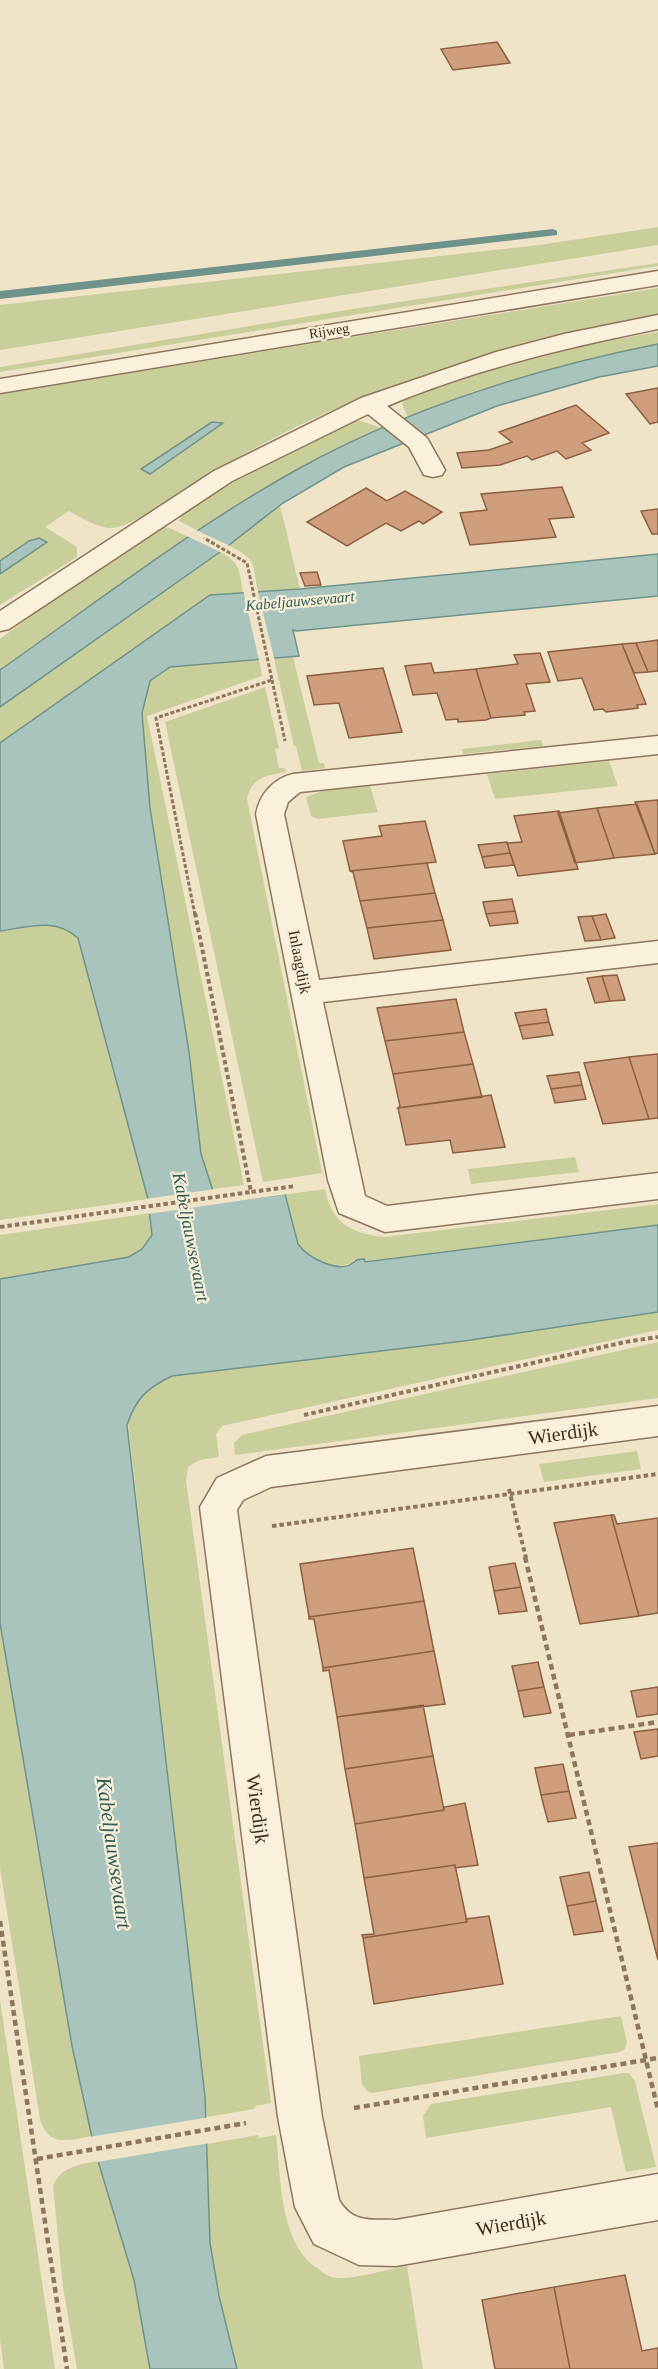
<svg xmlns="http://www.w3.org/2000/svg" width="658" height="2369" viewBox="0 0 658 2369" font-family="Georgia,serif">
<style>
.green{fill:#c9cf9b}
.water{fill:#a9c4bc;stroke:#6f938a;stroke-width:1.5}
.pier{fill:#f0e4c8}
.lines{fill:none;stroke-linecap:round;stroke-linejoin:round}
.stream{fill:#6f938a;fill-rule:evenodd}
.building{fill:#cf9f7d;stroke:#8d5f41;stroke-width:1.5}
.minor-casing{stroke:#8d765c;stroke-width:3}
.path-far2{stroke:#8d765c;stroke-width:3;stroke-dasharray:4 2;stroke-linecap:butt}
.path-far1{stroke:#8d765c;stroke-width:4;stroke-dasharray:4.5 3;stroke-linecap:butt}
.path{stroke:#8d765c;stroke-width:4.5;stroke-dasharray:6 4;stroke-linecap:butt}
.minor{fill:#faf1dc;fill-rule:evenodd}
.labels{text-anchor:middle;dominant-baseline:central;stroke-width:4.5;stroke-linejoin:round;paint-order:stroke}
.far-street-label{font-size:14px;fill:#3d2e20;stroke:#f7eed8}
.far-water-label{font-size:15px;font-style:italic;fill:#2f5d5a;stroke:#f7eed8}
.street-label{font-size:16px;fill:#3d2e20;stroke:#f7eed8}
.water-label{font-size:18px;font-style:italic;fill:#2f5d5a;stroke:#f7eed8}
.near-street-label{font-size:20px;fill:#3d2e20;stroke:#f7eed8}
.near-water-label{font-size:21px;font-style:italic;fill:#2f5d5a;stroke:#f7eed8}
</style>
<rect width="100%" height="100%" fill="#f0e4c8"/>
<path class="green" d="M658,227V245L0,350V305L539,245Z
M658,263V266L0,372V367L353,309Z
M658,288V317C498,344 341,392 202,479C181,492 134,527 111,528C98,528 80,517 69,511L45,527L77,547V557L0,605V574L46,542L29,541L0,561V394Z
M658,332V344L480,389L408,417L402,404L407,398C489,369 572,346 658,332Z
M350,421H361L382,428C317,456 256,491 199,531L179,521L183,513L253,470Z
M280,505L300,589L258,592C251,561 259,561 228,545Z
M162,527L170,528L190,538L0,670V639L56,597Z
M220,552C241,563 239,570 243,593L210,596L0,743V707Z
M293,657L319,763H324L325,768L302,771L296,746H294L274,659Z
M259,660L262,676L147,716L244,1185L212,1189L201,1154L189,1052L150,808L142,713L150,681L163,670L177,666Z
M265,687L279,748L275,749L279,768H284L286,772C267,775 251,778 247,799L322,1173L263,1182L165,722Z
M541,740L543,746L463,754L462,749Z
M609,761L618,786L495,799L487,774Z
M370,786L378,812L318,819L311,816L306,797L322,791Z
M47,924L69,930L78,938L148,1199L0,1220V931Z
M575,1157L579,1172L471,1184L468,1169Z
M325,1189C332,1224 351,1233 384,1237L658,1204V1225L365,1262L364,1259L353,1260L354,1263L295,1274L217,1204Z
M151,1213L152,1235L149,1242L129,1257L0,1279V1235Z
M658,1302V1330L222,1426L216,1434L219,1457L200,1460L188,1467L186,1480L271,2103L256,2106L254,2109L207,2117L128,1422L123,1403L156,1373Z
M658,1342V1398L235,1455L234,1443L242,1435Z
M637,1451L641,1469L544,1482L539,1464Z
M0,1623L72,2046L92,2136C69,2140 48,2148 40,2119L0,1868Z
M0,2000L55,2369H4L0,2339Z
M621,2016L627,2042L625,2049L620,2052L372,2093L367,2091L362,2084L359,2056Z
M624,2073H629L635,2081L656,2167L626,2172L611,2107L426,2138L423,2116L431,2104Z
M258,2135L259,2138L276,2135C281,2177 279,2242 317,2268C323,2273 330,2278 338,2278C355,2279 389,2269 407,2266L423,2369H237L219,2296L210,2243L207,2144Z
M100,2161L134,2280L150,2369H77L63,2287L53,2186C61,2166 81,2164 100,2161Z"/>
<path class="water" d="M658,344V366L599,377L497,406L344,467L283,503L220,552L0,707V670C97,602 195,526 298,469C410,407 533,369 658,344Z
M212,422L223,423L150,474L141,469Z
M39,538L47,542L0,574V561L29,541Z
M658,554V596L296,631L293,630L299,656L170,667L150,681L142,713L150,808L189,1052L201,1154L217,1203L285,1194L298,1244C307,1257 338,1274 353,1263C357,1260 354,1260 364,1259L365,1262L658,1225V1312L464,1341L172,1376C147,1388 136,1398 127,1425L205,2097L210,2243L219,2296L237,2369H150L134,2280L95,2151L72,2046L0,1623V1279L129,1257L142,1249L152,1235L148,1199L78,938C55,917 28,927 0,931V743L210,595L300,589Z"/>
<path class="pier" d="M196,530L228,545L231,547L222,553L187,536Z
M258,589V592L275,662L259,663V660L243,590Z
M215,1189L219,1200L284,1191L288,1194L148,1214L145,1199Z
M210,2117V2143L97,2162L92,2152L89,2137Z"/>
<g class="lines">
<path class="stream" d="M553,229L557,231V235L0,299V291Z"/>
</g>
<path class="building" d="M497,42L510,63L453,70L441,49Z
M658,388V422L650,424L626,394Z
M576,405L609,433L582,443L591,450L566,459L557,451L532,460L527,456L500,465L462,468L457,453L489,450L512,442L499,432Z
M562,487L574,517L549,519L556,537L470,545L460,513L487,510L481,494Z
M366,488L387,501L405,491L442,512L423,524L419,521L401,531L386,523L347,546L307,522Z
M658,509V534H652L641,511Z
M317,572L321,585L305,586L300,573Z
M658,640V671L648,672L636,643Z
M636,643L648,672L634,673L622,644Z
M622,644L646,704L637,705L638,708L606,712L603,709L594,710L582,678L558,681L548,652Z
M540,653L550,682L526,684L535,711L524,712L525,715L491,718L476,669L518,664L514,655Z
M431,663L434,673L476,669L491,718L486,720L458,722V719L446,720L437,693L413,695L405,666Z
M383,668L402,732L349,738L339,703L314,705L307,676Z
M658,800V853L655,854L635,802Z
M637,804L655,854L614,858L597,808Z
M597,808L614,858L575,863L558,813Z
M559,811L578,869L518,876L507,843L522,842L514,816Z
M425,821L436,862L350,871L343,841L382,836L379,826Z
M507,842L510,853L482,857L478,845Z
M510,853L514,865L485,868L482,857Z
M427,863L435,893L360,901L353,872L350,871Z
M435,893L443,920L367,928L360,901Z
M512,899L515,911L486,914L483,902Z
M515,911L518,923L490,926L486,914Z
M606,914L615,938L601,940L592,916Z
M592,916L601,940L585,941L578,917Z
M443,920L451,950L374,959L367,928Z
M617,975L625,1000L610,1001L602,976Z
M602,976L610,1001L595,1003L587,978Z
M456,999L464,1032L385,1041L377,1008Z
M546,1009L549,1022L519,1026L515,1013Z
M549,1022L553,1035L523,1039L519,1026Z
M464,1032L473,1064L393,1074L385,1041Z
M658,1054V1118L649,1119L629,1057Z
M629,1057L649,1119L603,1124L584,1063Z
M473,1064L482,1097L398,1108L400,1106L393,1074Z
M579,1072L582,1085L551,1089L547,1076Z
M582,1085L586,1099L555,1103L551,1089Z
M491,1095L505,1147L453,1153L450,1140L406,1145L398,1108Z
M611,1515L639,1616L580,1624L554,1523Z
M611,1515H614L617,1524L658,1518V1613L639,1616Z
M413,1548L424,1601L309,1617L300,1564Z
M515,1563L521,1587L494,1591L489,1567Z
M521,1587L527,1611L499,1614L494,1591Z
M424,1601L434,1651L323,1668L314,1619H309V1617Z
M434,1651L445,1704L337,1717L329,1670L323,1671V1668Z
M538,1662L544,1687L518,1691L512,1666Z
M544,1687L551,1713L524,1717L518,1691Z
M658,1687V1714L637,1717L631,1691Z
M423,1705L433,1756L345,1769L337,1717Z
M658,1729V1756L641,1759L634,1732Z
M433,1756L444,1810L355,1824L345,1769Z
M563,1764L569,1791L541,1795L535,1768Z
M569,1791L576,1818L548,1822L541,1795Z
M465,1803L478,1865L455,1868V1865L364,1878L355,1824L444,1810V1807Z
M658,1843V1960L629,1847Z
M455,1865L467,1922L363,1938L362,1935L374,1934L364,1878Z
M589,1872L596,1901L567,1906L560,1877Z
M596,1901L603,1931L574,1935L567,1906Z
M489,1916L503,1984L374,2004L363,1938L467,1922L466,1919Z
M625,2275L642,2351L658,2348V2369H570L554,2287Z
M554,2287L570,2369H495L482,2300Z"/>
<g class="lines">
<defs>
<path id="minor" d="M658,271V285L0,393V379Z
M658,315V329C565,348 475,369 387,406L427,438L445,470L442,475L433,477L424,475L409,447L368,414L232,481L9,629L0,631V611L214,471L361,398L496,352L564,334Z
M658,736V754L300,792L288,802L284,814L319,980L658,941V963L323,1002L365,1196L387,1206L658,1173V1199L385,1232L339,1213L328,1180L256,814C260,794 273,779 293,774Z
M658,1406V1436L271,1487L243,1500L237,1510L322,2117L339,2200C353,2224 371,2219 396,2220L658,2174V2220L396,2266L359,2265L314,2244L295,2207L278,2117L200,1507L217,1478L266,1456Z"/>
</defs>
<use href="#minor" class="minor-casing"/>
<path class="path-far2" d="M272,680L285,741
M195,915L156,718L272,680L247,563L204,538"/>
<path class="path-far1" d="M195,913L251,1192L296,1186
M0,1227L251,1192
M304,1415L625,1342L658,1337
M509,1489L526,1558
M272,1526L658,1474"/>
<path class="path" d="M525,1557L658,2110
M569,1735L658,1722
M0,1921L67,2369
M354,2108L658,2058
M37,2159L246,2123"/>
<use href="#minor" class="minor"/>
</g>
<g class="labels">
<g class="far-street-label">
<text transform="translate(329 331) rotate(-9)">Rijweg</text>
</g>
<g class="far-water-label">
<text transform="translate(300 601) rotate(-5)">Kabeljauwsevaart</text>
</g>
<g class="street-label">
<text transform="translate(300 962) rotate(79)">Inlaagdijk</text>
</g>
<g class="water-label">
<text transform="translate(191 1237) rotate(79)">Kabeljauwsevaart</text>
</g>
<g class="near-street-label">
<text transform="translate(563 1433) rotate(-8)">Wierdijk</text>
<text transform="translate(258 1809) rotate(82)">Wierdijk</text>
<text transform="translate(511 2223) rotate(-10)">Wierdijk</text>
</g>
<g class="near-water-label">
<text transform="translate(114 1853) rotate(82)">Kabeljauwsevaart</text>
</g>
</g>
</svg>
